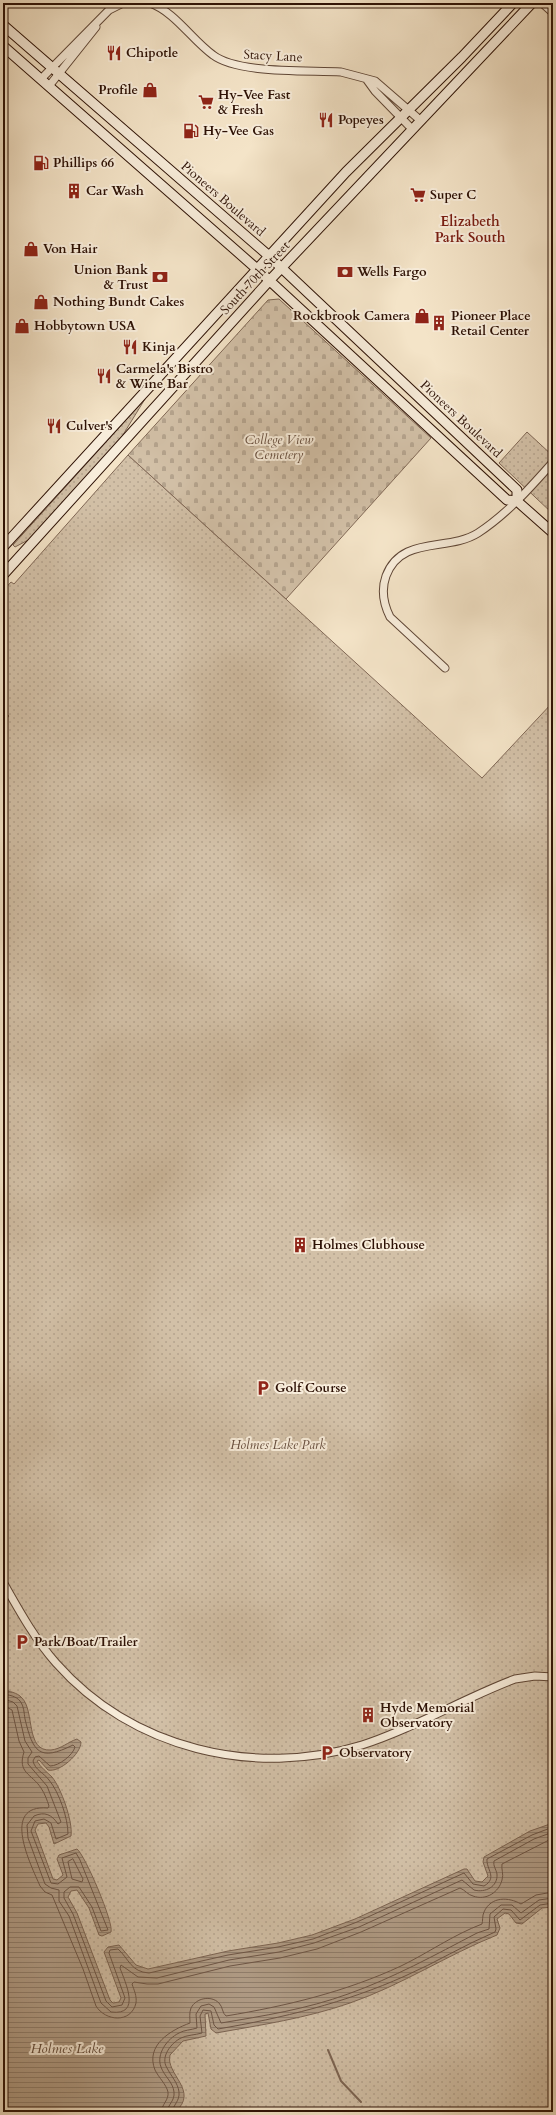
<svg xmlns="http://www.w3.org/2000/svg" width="556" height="2115" viewBox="0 0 556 2115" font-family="Cardo,serif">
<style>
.green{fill:url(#green-dots);stroke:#806856}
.cemetery{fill:url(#cemetery-stones);stroke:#806856}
.water{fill:url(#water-rules);stroke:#7c6452}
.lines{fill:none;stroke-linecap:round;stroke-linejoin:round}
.shore{stroke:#6e5646;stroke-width:1}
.stream{stroke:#7c6452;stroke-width:2}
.street-casing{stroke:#5f4636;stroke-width:9}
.secondary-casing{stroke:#2d1105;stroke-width:11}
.street{stroke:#f8eddb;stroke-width:7}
.secondary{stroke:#f8eddb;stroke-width:9}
.labels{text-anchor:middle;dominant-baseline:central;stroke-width:4;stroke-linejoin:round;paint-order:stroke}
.poi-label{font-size:13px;font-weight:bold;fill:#2d1105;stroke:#f8eddb;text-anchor:start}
.street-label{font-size:13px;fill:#2d1105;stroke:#f8eddb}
.park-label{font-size:13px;font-style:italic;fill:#674e3e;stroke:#f8eddb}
.neighbourhood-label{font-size:14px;font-weight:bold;fill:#7a1f14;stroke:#f8eddb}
.water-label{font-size:14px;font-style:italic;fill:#614939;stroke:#f8eddb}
</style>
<defs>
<pattern id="green-dots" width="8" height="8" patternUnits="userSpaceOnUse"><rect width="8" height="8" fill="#d2c0a7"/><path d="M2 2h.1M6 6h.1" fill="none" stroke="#b5a48e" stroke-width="1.8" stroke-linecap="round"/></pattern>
<pattern id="cemetery-stones" width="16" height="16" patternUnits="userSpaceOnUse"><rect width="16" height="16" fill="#d2c0a7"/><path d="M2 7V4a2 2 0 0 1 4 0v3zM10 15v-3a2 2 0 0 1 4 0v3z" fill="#b5a48e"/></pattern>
<pattern id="water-rules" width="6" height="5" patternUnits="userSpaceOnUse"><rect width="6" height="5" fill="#b09c86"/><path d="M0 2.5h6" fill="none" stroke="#907e6c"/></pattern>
</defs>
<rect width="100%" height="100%" fill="#f4e4c8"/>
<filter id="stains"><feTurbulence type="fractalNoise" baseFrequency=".005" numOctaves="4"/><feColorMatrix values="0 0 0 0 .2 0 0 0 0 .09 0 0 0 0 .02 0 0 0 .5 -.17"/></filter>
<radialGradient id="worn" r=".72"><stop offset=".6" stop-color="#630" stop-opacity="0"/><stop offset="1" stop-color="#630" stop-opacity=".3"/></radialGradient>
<path class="green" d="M145,399L121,438L30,539L15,547L13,545Z
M527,432L553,456V514L499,463Z
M128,455L482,778L553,702V2112H3V723L9,716L3,710V591L11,582L14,584Z"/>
<path class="cemetery" d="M279,299L431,438L286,599L128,455L268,300Z"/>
<path class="water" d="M3,1689C9,1692 17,1692 22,1698C35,1711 25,1752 51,1750C61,1749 68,1742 77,1739L81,1742C81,1754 59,1773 48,1770L39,1760L37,1761C41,1768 47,1772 52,1777C61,1788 73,1821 71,1836L54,1844L49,1827L46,1823L38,1824L35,1830L53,1879L57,1880L63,1875L57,1859L59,1855L77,1849C85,1855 114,1923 111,1932L102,1936L99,1935L89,1908L77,1890L71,1891L68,1897L77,1913L110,2000L113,2003L119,2002L121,1998L104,1952L108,1947L119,1945L136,1965L148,1969L228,1951L278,1943L312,1935L355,1919L464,1869H467L475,1881L482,1882L488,1876L483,1862L484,1857L530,1831L553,1823V1907L542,1908L522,1924L516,1923L509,1914L505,1913L497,1919L500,1928L497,1935C447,1955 402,1985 350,2003C307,2018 261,2025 216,2033L211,2029L208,2013L205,2014L206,2036L183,2041L170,2055C165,2074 200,2091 175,2112H3Z"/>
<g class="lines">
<path class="shore" d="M3,1694C9,1695 16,1696 20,1701C24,1706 24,1713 25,1719C33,1752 39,1762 73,1745L75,1747C73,1755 59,1766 50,1766L39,1756L35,1757L33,1761C35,1770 44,1773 49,1780C59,1792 68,1818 68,1834L56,1839L51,1823L44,1819L35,1821L31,1831L51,1883L58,1884L67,1877L62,1858L76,1853L80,1860L108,1930L101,1931L92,1907L79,1887H70L64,1892V1898L73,1914L106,2001L112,2007L122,2005L125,1998L109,1953L110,1950L118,1949C129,1959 131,1972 149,1973L228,1955L278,1947L313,1939L357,1922L464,1873L473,1884L484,1886C498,1878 486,1869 487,1859L532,1835L553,1827
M3,1699L13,1702L17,1706L25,1741L32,1752L28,1758V1764L47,1786L61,1822L58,1824C52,1815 45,1811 34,1816L27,1825L28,1838L45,1884L51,1888L59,1890V1901L69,1916L101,2003L111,2012C142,2016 125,1982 120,1968L121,1965L138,1977L157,1978L229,1960L279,1952L314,1943L359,1927L462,1880L474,1890C485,1893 498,1887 497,1874C496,1869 493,1866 494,1861L534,1839L553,1832
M3,1705L12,1710L19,1741L24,1752C17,1773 32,1774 41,1788C45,1794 47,1800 49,1806L48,1808C0,1804 31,1865 40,1886L45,1892L52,1895L83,1969L96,2006C105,2021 131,2024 136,2003C137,1996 134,1990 132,1984L134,1982L147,1984H158L230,1966L280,1958L317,1949L361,1932L460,1888C465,1890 468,1895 473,1896C486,1901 499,1892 502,1880C504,1874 501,1869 502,1864L553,1838
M73,1859L83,1879L82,1882L72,1879L68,1862Z
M161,2112C162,2104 169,2100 168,2092C166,2084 159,2078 155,2070C145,2045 171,2030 190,2023C190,2018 189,2013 191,2008C196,1998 211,1995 219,2003C223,2007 222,2013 226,2016C286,2006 345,1992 401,1966C428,1953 453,1935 482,1924C483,1921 482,1916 484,1912C491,1896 509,1897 521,1904L536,1895L553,1892
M167,2112C168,2104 175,2101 174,2092C173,2082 164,2076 161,2067C156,2054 167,2039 179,2033C184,2030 191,2030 197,2028L196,2014L201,2006L209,2004L214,2007L221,2023C263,2016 307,2009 348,1994C393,1978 435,1955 477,1933L489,1929L490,1914L501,1905H512L521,1913L539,1900L553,1898
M172,2112C173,2105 180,2101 179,2092C178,2083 171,2076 167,2068C160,2057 171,2043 181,2038C187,2035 195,2035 202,2033L200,2016L203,2010L211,2011L214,2025L218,2029C282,2018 345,2003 405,1976C435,1963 464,1945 495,1932L496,1929L494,1917L503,1909L511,1910L520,1920L540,1905L553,1903"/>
<path class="stream" d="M551,1995L553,1994
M328,2050L341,2081L361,2102"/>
<defs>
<path id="street" d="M150,3C175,12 192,40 213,55C238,74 308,70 341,72L375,81L420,120
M542,3L553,13
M41,79L109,10L123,3
M367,80L375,91L412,129
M49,86L96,27
M445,668L390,617C383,603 381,590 386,576C401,535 448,552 478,533C507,514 530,488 553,462
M3,1582C19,1610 34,1638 56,1663C132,1749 254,1778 362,1745C415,1728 464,1698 515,1679L535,1676L553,1677"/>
<path id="secondary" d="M3,25L269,256L517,490V501
M3,46L257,269L507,500L517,501L553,533
M3,547L346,172L462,57L513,3
M3,575L269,281L532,3"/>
</defs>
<use href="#street" class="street-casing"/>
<use href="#secondary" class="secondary-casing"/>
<use href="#street" class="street"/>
<use href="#secondary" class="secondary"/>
</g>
<defs>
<symbol id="restaurant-bare" viewBox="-9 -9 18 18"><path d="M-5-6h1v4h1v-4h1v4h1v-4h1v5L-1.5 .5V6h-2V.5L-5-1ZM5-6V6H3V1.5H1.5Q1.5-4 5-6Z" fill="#8f2418" stroke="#f8eddb" stroke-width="2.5" paint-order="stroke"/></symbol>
<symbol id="shop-bare" viewBox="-9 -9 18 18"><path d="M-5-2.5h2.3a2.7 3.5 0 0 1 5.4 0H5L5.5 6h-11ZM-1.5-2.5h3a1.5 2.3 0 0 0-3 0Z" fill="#8f2418" stroke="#f8eddb" stroke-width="2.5" paint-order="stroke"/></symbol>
<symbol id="supermarket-bare" viewBox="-9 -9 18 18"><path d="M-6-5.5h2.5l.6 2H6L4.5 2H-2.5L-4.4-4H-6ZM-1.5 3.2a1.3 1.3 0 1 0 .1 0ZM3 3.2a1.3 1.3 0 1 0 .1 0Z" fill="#8f2418" stroke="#f8eddb" stroke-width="2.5" paint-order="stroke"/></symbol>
<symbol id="fuel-bare" viewBox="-9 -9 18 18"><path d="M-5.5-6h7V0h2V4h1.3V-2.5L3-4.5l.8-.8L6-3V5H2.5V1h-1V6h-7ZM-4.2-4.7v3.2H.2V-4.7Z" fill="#8f2418" stroke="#f8eddb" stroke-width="2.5" paint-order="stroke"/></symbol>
<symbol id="building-bare" viewBox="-9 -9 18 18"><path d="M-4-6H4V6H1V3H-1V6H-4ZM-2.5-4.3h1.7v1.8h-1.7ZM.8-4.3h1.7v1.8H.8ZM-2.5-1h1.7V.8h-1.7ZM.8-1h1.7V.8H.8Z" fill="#8f2418" stroke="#f8eddb" stroke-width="2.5" paint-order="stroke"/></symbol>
<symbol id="bank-bare" viewBox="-9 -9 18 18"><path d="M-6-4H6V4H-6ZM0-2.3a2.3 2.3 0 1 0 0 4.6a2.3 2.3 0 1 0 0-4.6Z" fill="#8f2418" stroke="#f8eddb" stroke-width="2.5" paint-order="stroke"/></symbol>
<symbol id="parking-bare" viewBox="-9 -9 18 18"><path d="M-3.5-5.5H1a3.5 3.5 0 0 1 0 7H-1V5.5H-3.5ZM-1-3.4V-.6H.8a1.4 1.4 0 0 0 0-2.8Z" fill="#8f2418" stroke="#f8eddb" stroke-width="2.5" paint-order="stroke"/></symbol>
</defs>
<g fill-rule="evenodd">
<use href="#restaurant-bare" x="103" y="42" width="22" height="22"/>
<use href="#shop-bare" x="139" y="79" width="22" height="22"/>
<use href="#supermarket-bare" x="195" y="91" width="22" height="22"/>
<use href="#restaurant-bare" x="315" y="109" width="22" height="22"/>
<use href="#fuel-bare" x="180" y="120" width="22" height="22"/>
<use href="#fuel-bare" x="30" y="152" width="22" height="22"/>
<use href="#building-bare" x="63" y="180" width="22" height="22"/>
<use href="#supermarket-bare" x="407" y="184" width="22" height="22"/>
<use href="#shop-bare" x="20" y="238" width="22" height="22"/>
<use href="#bank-bare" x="334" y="261" width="22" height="22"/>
<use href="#bank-bare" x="149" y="266" width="22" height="22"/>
<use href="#shop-bare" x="30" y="291" width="22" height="22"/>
<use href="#shop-bare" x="411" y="305" width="22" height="22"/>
<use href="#building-bare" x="428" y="312" width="22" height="22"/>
<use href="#shop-bare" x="11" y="315" width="22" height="22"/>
<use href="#restaurant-bare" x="119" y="336" width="22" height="22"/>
<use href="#restaurant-bare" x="93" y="365" width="22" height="22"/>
<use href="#restaurant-bare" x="43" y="415" width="22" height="22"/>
<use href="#building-bare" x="289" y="1234" width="22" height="22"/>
<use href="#parking-bare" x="252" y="1377" width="22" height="22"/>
<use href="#parking-bare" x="11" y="1631" width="22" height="22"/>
<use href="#building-bare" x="357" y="1704" width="22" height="22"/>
<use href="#parking-bare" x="316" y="1742" width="22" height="22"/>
</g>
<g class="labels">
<g class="poi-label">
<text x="126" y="53">Chipotle</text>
<text x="138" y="90" text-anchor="end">Profile</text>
<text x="218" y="95">Hy-Vee Fast<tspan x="218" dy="15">&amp; Fresh</tspan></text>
<text x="338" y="120">Popeyes</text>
<text x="203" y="131">Hy-Vee Gas</text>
<text x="53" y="163">Phillips 66</text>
<text x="86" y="191">Car Wash</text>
<text x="430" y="195">Super C</text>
<text x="43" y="249">Von Hair</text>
<text x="148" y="270" text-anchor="end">Union Bank<tspan x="148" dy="15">&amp; Trust</tspan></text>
<text x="357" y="272">Wells Fargo</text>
<text x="53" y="302">Nothing Bundt Cakes</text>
<text x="410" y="316" text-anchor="end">Rockbrook Camera</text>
<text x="451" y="316">Pioneer Place<tspan x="451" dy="15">Retail Center</tspan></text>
<text x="34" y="326">Hobbytown USA</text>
<text x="142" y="347">Kinja</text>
<text x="116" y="369">Carmela's Bistro<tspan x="116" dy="15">&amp; Wine Bar</tspan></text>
<text x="66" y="426">Culver's</text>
<text x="312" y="1245">Holmes Clubhouse</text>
<text x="275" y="1388">Golf Course</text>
<text x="34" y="1642">Park/Boat/Trailer</text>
<text x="380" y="1708">Hyde Memorial<tspan x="380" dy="15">Observatory</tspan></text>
<text x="339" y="1753">Observatory</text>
</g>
<g class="street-label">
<text transform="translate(273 56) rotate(3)">Stacy Lane</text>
<text transform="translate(223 199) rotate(41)">Pioneers Boulevard</text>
<text transform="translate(255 278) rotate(-47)">South 70th Street</text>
<text transform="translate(461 419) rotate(43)">Pioneers Boulevard</text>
</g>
<g class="park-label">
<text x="279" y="440">College View<tspan x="279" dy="15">Cemetery</tspan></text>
<text x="278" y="1445">Holmes Lake Park</text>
</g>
<g class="neighbourhood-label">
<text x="470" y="221">Elizabeth<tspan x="470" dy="16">Park South</tspan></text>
</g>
<g class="water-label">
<text x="67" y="2048">Holmes Lake</text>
</g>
</g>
<rect width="556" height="2115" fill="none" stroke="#f4e4c8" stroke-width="16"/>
<rect x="4" y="4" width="548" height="2107" fill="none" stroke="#2d1105" stroke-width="2"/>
<rect x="8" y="8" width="540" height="2099" fill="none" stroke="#2d1105"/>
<rect width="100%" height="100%" filter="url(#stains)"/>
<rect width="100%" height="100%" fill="url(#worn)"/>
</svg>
